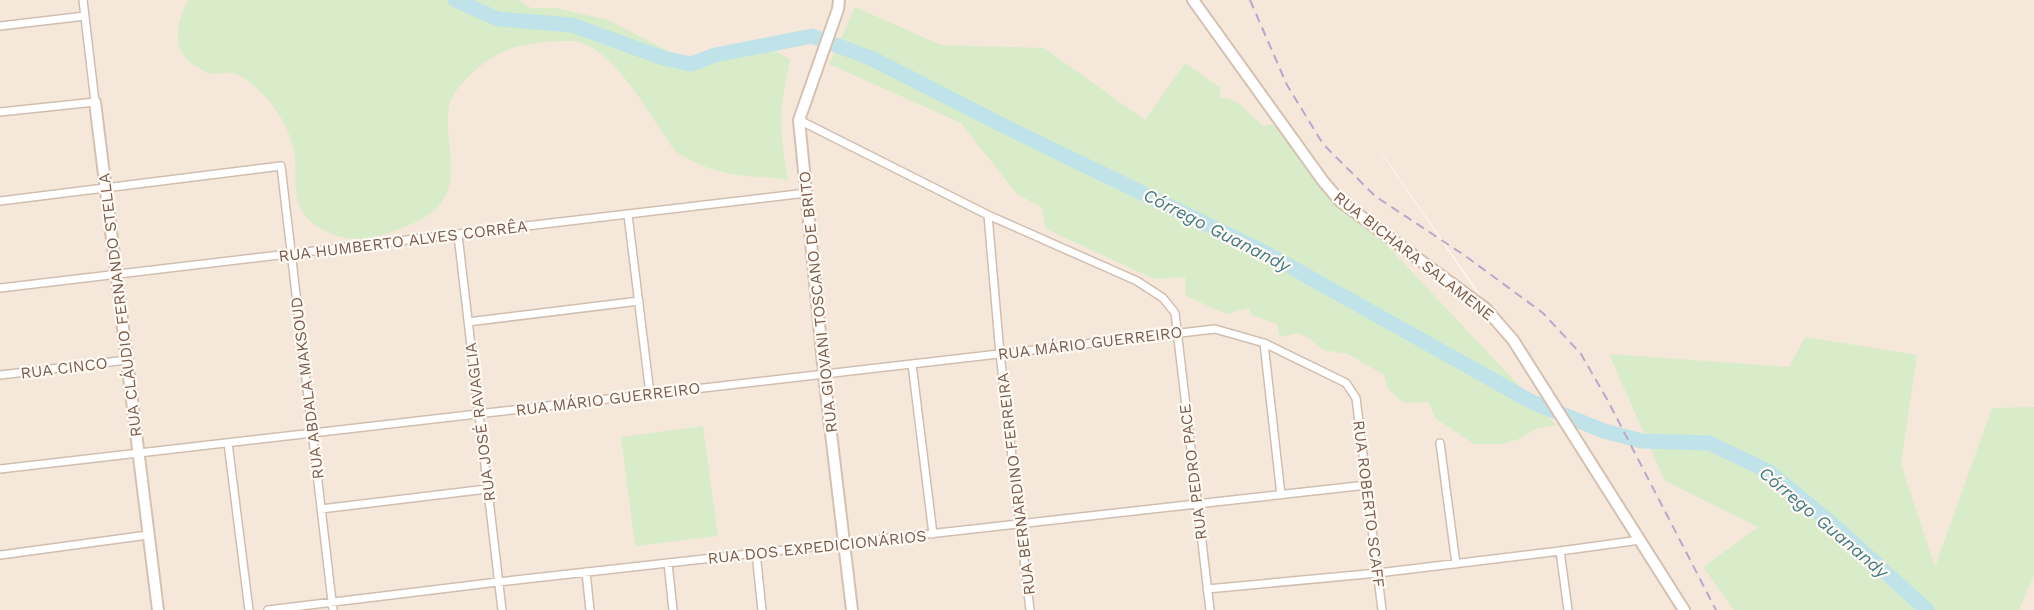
<svg xmlns="http://www.w3.org/2000/svg" width="2034" height="610" viewBox="0 0 2034 610" font-family="'Work Sans',sans-serif">
<style>
.residential{fill:#f5e8da;fill-rule:evenodd}
.green{fill:#d8ecc9}
.lines{fill:none;stroke-linecap:round;stroke-linejoin:round}
.river{stroke:#bfe3e8;stroke-width:15}
.street-casing{stroke:#d1beb0;stroke-width:10}
.secondary-casing{stroke:#d6c0b0;stroke-width:14}
.street{stroke:#fff;stroke-width:7}
.secondary{stroke:#fff;stroke-width:10}
.rail{stroke:#b9a8c9;stroke-width:2;stroke-dasharray:9 6;stroke-linecap:butt}
.labels{text-anchor:middle;dominant-baseline:central;stroke-width:4.5;stroke-linejoin:round;paint-order:stroke}
.street-label{font-size:16px;fill:#7a5c4d;stroke:#fffaf3}
.water-label{font-size:18px;font-style:italic;fill:#437c86;stroke:#fffaf3}
</style>
<rect width="100%" height="100%" fill="#fdf6ec"/>
<path class="residential" d="M0,0H2034V610H0ZM1382,153L1545,388L1557,410L1382,154Z"/>
<path class="green" d="M188,0H519L531,8H556L608,20L674,54L697,61H722L768,47L790,59C789,70 785,81 784,92C778,122 783,151 788,181C773,176 761,178 746,176C723,174 697,166 678,153C671,148 666,137 661,130C642,102 608,43 571,41C551,41 518,43 500,53C483,62 452,87 449,107C446,122 449,136 450,150C456,199 438,216 394,231C383,235 369,239 357,239C333,239 302,223 297,199C294,183 297,166 294,151C289,126 271,98 250,83C246,80 239,74 234,73C227,71 218,75 210,74C206,73 201,69 197,67C170,52 176,24 188,0Z
M855,7L941,45L1044,48L1145,120L1185,63L1221,88L1219,97L1236,101L1263,126L1273,124L1556,425L1535,429L1522,438L1503,444H1474L1435,418L1429,402L1404,403L1388,389L1384,375L1348,354L1323,350L1311,340L1298,333L1280,337L1277,324L1251,315L1249,308L1226,314L1186,296L1185,277L1154,279L1046,229L1042,208L1016,193L961,123L829,64Z
M1805,337L1917,355L1901,464L1935,567L1992,408L2034,407V575L2019,610H1734L1703,567L1758,527L1665,481L1609,354L1789,367Z
M703,426L718,536L635,546L621,437Z"/>
<g class="lines">
<path class="river" d="M455,0L498,19L572,25L663,58L691,64L715,55L812,36L873,59L1004,126L1266,253L1532,402L1604,431L1642,441L1709,443L1768,471L1838,529L1927,610"/>
<defs>
<path id="street" d="M0,26L85,16
M0,112L95,102L83,0
M799,120L988,215L1137,281L1163,298L1175,313L1210,610
M0,201L281,166L333,610
M628,215L650,394
M988,215L1000,354L1030,610
M458,235L502,610
M0,288L806,193
M468,322L639,301
M1264,343L1346,383L1356,398L1382,610
M912,364L933,534
M0,375L127,360
M228,443L249,610
M1440,443L1456,564
M0,469L1215,329L1264,343L1281,495
M321,509L487,489
M1560,551L1640,540
M756,553L762,610
M0,555L148,535
M668,563L673,610
M586,572L590,610
M1207,589L1378,573L1560,551L1568,610
M268,610L498,582L1367,485"/>
<path id="secondary" d="M839,0L838,9L799,120L824,374L852,610
M1193,0L1323,181L1340,201L1486,309L1513,340L1684,610
M95,102L158,610"/>
</defs>
<use href="#street" class="street-casing"/>
<use href="#secondary" class="secondary-casing"/>
<use href="#street" class="street"/>
<use href="#secondary" class="secondary"/>
<path class="rail" d="M1250,0L1287,85L1323,144L1375,196L1464,255L1543,313L1581,354L1608,401L1716,610"/>
</g>
<g class="labels">
<g class="street-label">
<text transform="translate(403 241) rotate(-7)">RUA HUMBERTO ALVES CORRÊA</text>
<text transform="translate(1414 256) rotate(38)">RUA BICHARA SALAMENE</text>
<text transform="translate(818 302) rotate(-96)">RUA GIOVANI TOSCANO DE BRITO</text>
<text transform="translate(120 305) rotate(-97)">RUA CLÁUDIO FERNANDO STELLA</text>
<text transform="translate(1090 343) rotate(-7)">RUA MÁRIO GUERREIRO</text>
<text transform="translate(64 368) rotate(-7)">RUA CINCO</text>
<text transform="translate(307 388) rotate(-97)">RUA ABDALA MAKSOUD</text>
<text transform="translate(608 399) rotate(-7)">RUA MÁRIO GUERREIRO</text>
<text transform="translate(480 422) rotate(-97)">RUA JOSÉ RAVAGLIA</text>
<text transform="translate(1193 472) rotate(-97)">RUA PEDRO PACE</text>
<text transform="translate(1016 484) rotate(-97)">RUA BERNARDINO FERREIRA</text>
<text transform="translate(1369 504) rotate(83)">RUA ROBERTO SCAFF</text>
<text transform="translate(817 547) rotate(-6)">RUA DOS EXPEDICIONÁRIOS</text>
</g>
<g class="water-label">
<text transform="translate(1217 230) rotate(27)">Córrego Guanandy</text>
<text transform="translate(1824 522) rotate(40)">Córrego Guanandy</text>
</g>
</g>
</svg>
